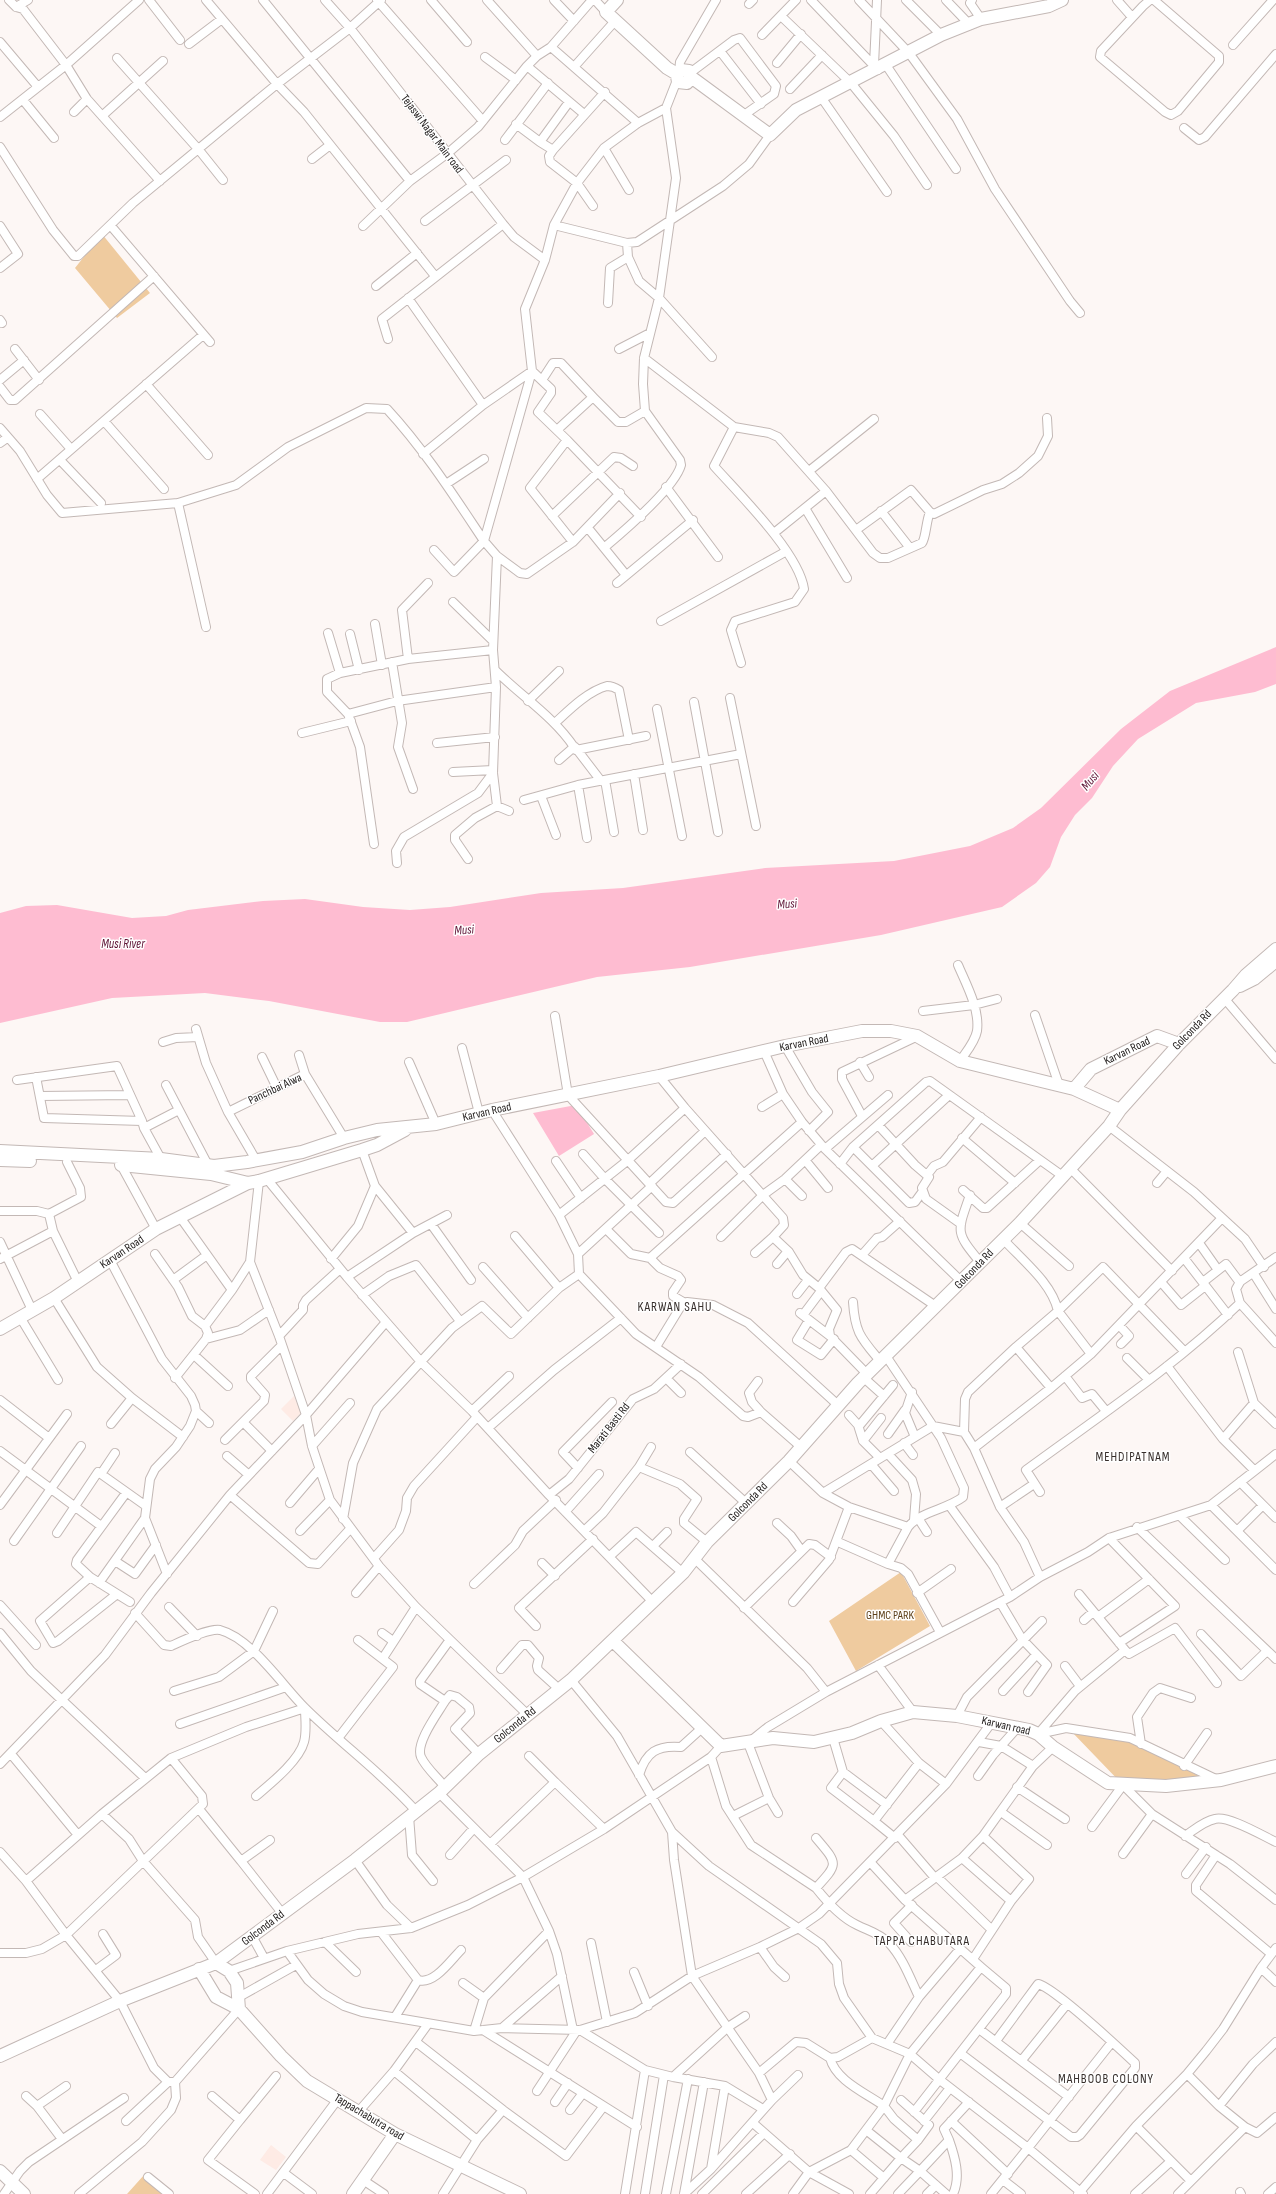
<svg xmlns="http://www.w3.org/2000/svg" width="1276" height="2194" viewBox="0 0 1276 2194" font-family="'Sofia Sans Condensed',sans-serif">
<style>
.built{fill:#feebe5}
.green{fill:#efcb9f}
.water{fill:#febcd1}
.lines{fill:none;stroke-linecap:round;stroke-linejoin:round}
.street-casing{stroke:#c3b8b5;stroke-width:10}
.secondary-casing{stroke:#c3b8b5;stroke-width:14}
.street{stroke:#fff;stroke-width:8}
.secondary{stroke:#fff;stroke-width:12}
.labels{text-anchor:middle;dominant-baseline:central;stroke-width:3;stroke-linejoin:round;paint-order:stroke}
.street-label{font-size:12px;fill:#1f1b1a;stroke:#fff}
.park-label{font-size:12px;fill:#5d401a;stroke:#fff}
.water-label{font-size:13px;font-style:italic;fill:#5f1436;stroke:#fff}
.neighbourhood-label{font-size:13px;letter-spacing:1px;fill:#362e2b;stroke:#fff}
</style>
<rect width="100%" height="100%" fill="#fdf7f5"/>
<path class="built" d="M294,1396L301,1413L293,1421L281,1409Z
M271,2145L286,2157L276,2170L260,2160Z"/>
<path class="green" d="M102,234L150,293L117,318L75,268Z
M901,1572L930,1626L856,1671L829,1621Z
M1070,1730L1146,1745L1205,1780L1123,1785Z
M144,2175L166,2194H127Z"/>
<path class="water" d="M1276,647V684L1255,692L1196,703L1138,739L1113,766L1092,798L1075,815L1061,837L1050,867L1036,883L1002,907L881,935L690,967L597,977L407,1022H380L269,1001L205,993L112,998L0,1023V913L26,906L57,905L132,918L166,916L188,910L263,901L305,899L363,907L410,910L450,907L541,893L623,888L765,868L894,861L970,846L1013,828L1041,808L1121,729L1170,691Z
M576,1105L594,1134L559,1156L533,1113Z"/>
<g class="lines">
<defs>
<path id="street" d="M9,0L16,7L23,9L66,65L87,99L160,181
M149,0L180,40
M206,0L277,84L304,112L435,276
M263,0L410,181
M325,0L350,28L503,224L514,237L545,260
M377,0L483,121
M431,0L467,42
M487,0L537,56
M554,0L574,21
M595,0L606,12
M811,0L878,70
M859,0L909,53L957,119L995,189L1070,301L1080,313
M906,0L941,35
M946,0L970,25
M972,0L970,3L981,19
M1117,0L1132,17
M1150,0H1154L1219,56V62L1178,111L1171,115L1165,112L1100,57L1101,51L1143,6Z
M749,4L753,0
M16,7L28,0
M781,16L851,83L894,136L927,185
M762,35L796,0
M0,42L38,87
M189,44L222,19
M1233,45L1273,0
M551,47L638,123
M720,51L761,104
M485,57L516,80
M117,58L199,150L223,180
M777,63L801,34
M874,65L877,0
M886,65L956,169
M527,66L584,114
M574,67L615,21
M679,71L680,62L716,0
M690,73L734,40L740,38L776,86L774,94L744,115
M790,89L822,55
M821,97L887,192
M23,100L54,138
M74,112L87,99
M102,116L163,61
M0,117L66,65L139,0
M516,124L540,142L569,102
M1184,128L1199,140L1205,137L1276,54
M505,140L548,83
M540,142L553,150L605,92
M0,147L53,230L74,256H78L133,203L277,84L350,28L381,0
M604,148L629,190
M553,150L549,156L550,162L577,183L593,206
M312,159L330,145
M425,221L506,160
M554,225L627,243L637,242L723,186L749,164L770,135
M0,226L18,254L0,268
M111,226L210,342
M363,226L410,181L448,153L478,127L527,66L537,56L551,47L592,0
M627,243L628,257L639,281L659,298L712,357
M376,286L417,253
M408,298L483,405
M608,303L610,268L628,257
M0,320L2,323
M388,339L382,319L503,224
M15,349L39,380
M619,349L650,333
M644,358L734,427L769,433L778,437L826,491L873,553L880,558H888L922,543C926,538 926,521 930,512
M0,380L24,360
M542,380L553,363H561L593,397L557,430
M146,384L208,455
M0,387L10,400H15L154,276
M593,397L618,422H626L645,411
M40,414L71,449
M104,421L164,489
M734,427L714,466C739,494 799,553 804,589L795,602L735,621L731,630L741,663
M0,428L20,451L47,495L62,513L178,503L236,485L288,447L366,408L387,409C424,449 454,496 484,541L454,572L434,550
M567,440L641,517
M0,443L7,438
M423,454L483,405L532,371L551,389V393L538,412L567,440L530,488L573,542L527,574L520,573L497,556
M60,460L101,503
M809,471L874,419
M37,479L203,335
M446,484L484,459
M666,487L718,557
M178,503L206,627
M805,508L847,578
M881,511L910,548
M552,516L614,457L621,458L633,466
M588,528L626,575
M856,530L911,490L930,512L934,514L983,490L1002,484L1019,473L1038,456L1048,436L1047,418
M774,533L826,491
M573,542L620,493
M605,547C624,531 675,488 681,465L680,460L645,411L643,384L644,358L659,298L676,178L666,108L677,80
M617,583L693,520
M453,602L493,641
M661,621L785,552
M375,624L382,665
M328,633L340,673
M350,634L359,670
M408,659L402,610L428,583
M392,662L402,723L398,747L413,789
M495,670C521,696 554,717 574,747L559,760
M730,698L756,826
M528,701L559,671
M694,702L718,832
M657,709L682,836
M348,714L397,701L496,687
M555,723C569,710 588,691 607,686C612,686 616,688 619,690L629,740
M302,733L351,721
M437,743L495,737
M575,747L601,781
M576,750L646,736
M453,772L493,770
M634,774L643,830
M605,780L614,832
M578,785L587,838
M541,796L556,835
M524,800L578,785L741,754
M497,806L509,811
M374,844L360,747L348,714L327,692V679L340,673L408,659L493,650
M468,859L455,840V835L475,818L497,806L493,773L496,687L493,650L497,556L484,541L532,371L525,309L545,260L554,225L577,183L604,148L638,123L666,108
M397,863L396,851L404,837L478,793L493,773
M958,965C966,984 980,1009 977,1031C975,1042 966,1052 960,1061
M1224,998L1276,1059
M923,1011L974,1005L997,999
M1035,1015L1059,1085
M555,1016L568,1095L666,1202L673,1203L727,1154
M196,1029L206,1063L228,1112
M163,1042L176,1038L198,1037
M785,1046L812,1092L828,1112L809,1131
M462,1048L479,1113
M764,1051L783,1094L802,1122L825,1149L962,1282
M299,1055L305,1074
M262,1057L277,1088
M409,1062L436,1124
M860,1062L869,1077
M659,1076L685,1108L783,1218L784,1225L773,1237L789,1252L803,1275L819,1288L846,1252L852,1249L937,1307
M36,1077L44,1118L142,1121L144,1128
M17,1080L117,1066L142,1121
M166,1085L208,1165
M40,1096L130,1095
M762,1107L783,1094
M492,1110L559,1215L578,1254L579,1274L636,1334L699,1377L743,1416L748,1417L761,1412L801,1447
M862,1116L842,1079V1072L916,1037
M879,1126L915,1165L929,1177L922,1188L926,1199L961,1224
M1109,1126L1194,1192L1245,1239L1264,1267
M962,1138L1015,1183
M853,1147L909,1203L915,1202L923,1191
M825,1149L888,1095
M583,1154L605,1179L659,1233
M161,1159L144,1128L179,1110
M256,1160L228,1112L305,1074L344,1138
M805,1160L828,1188
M556,1161L581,1198
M840,1164L853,1147L926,1082L930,1081L1064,1177
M121,1165L156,1229
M873,1165L948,1096
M1070,1168L1172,1271
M927,1175L934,1166L943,1162L981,1117
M267,1179L347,1277L422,1363L472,1411L549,1495L652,1601
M785,1179L802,1196
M259,1181L250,1262L279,1336L306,1415L312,1446L330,1500L379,1566L416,1607L528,1715
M650,1183L705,1131
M1157,1183L1167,1171
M375,1186L413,1233
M963,1190L983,1208H987L1040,1160
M970,1195C957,1232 955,1232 980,1262
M0,1211H37L49,1214L53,1231L78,1282
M49,1214L81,1197L80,1188L67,1162
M559,1215L627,1161L685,1108
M180,1217L232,1290
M1020,1223L1069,1266
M431,1224L471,1280
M606,1229L631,1254L650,1258L802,1122
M515,1236L559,1288
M721,1237L763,1195L785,1179L821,1145
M1003,1239C1022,1260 1052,1283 1058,1311L1016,1347L968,1392L965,1399L964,1432L974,1448L1000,1507L1024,1542L1040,1577
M0,1242L32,1310
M1199,1243L1218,1270
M755,1253L773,1237
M155,1254L178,1287L192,1316L205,1326
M578,1254L652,1186
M862,1255L877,1238L882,1237L900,1221
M650,1258L660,1268L678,1276L681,1280L673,1292V1296L685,1303
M1184,1258L1228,1315
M0,1259L53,1231
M331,1259L358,1226L375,1186L362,1150
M110,1260L162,1359L191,1396L195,1405L196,1411L190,1426L176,1447L155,1469L150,1479L145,1518L167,1574
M777,1264L788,1251
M483,1267L528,1318
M1254,1274L1276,1309
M347,1277L413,1233L447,1215
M173,1280L207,1255
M1161,1282L1181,1305L1205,1286
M1203,1282L1226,1264L1238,1280L1241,1281L1276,1257
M819,1288L837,1310L829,1329L830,1336L867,1374
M797,1294L808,1280
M362,1295L389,1276L416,1265L460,1321
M54,1298L97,1367L132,1398L111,1424
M853,1302C855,1333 861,1338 880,1361
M1240,1303L1276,1343
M800,1313L830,1336
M803,1315L821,1291
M20,1317L58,1380
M809,1320L797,1340L821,1355L834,1339
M1119,1325L1129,1336L1121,1344
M279,1336L303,1310V1305L306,1300L340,1269
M206,1339L240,1330L269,1310
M656,1347L681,1306L687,1302L713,1305L748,1323L838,1405
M1016,1347L1051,1388
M1238,1352L1254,1403L1276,1424
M1091,1354L1058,1311L1103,1267L1184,1351
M194,1355L228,1386
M1127,1358L1149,1380
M1167,1366L1223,1439L1254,1470
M1065,1376L1082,1398L1092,1394L1106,1411
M175,1378L206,1339L208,1333L205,1326L232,1290L250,1262
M864,1378L884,1396
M667,1379L681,1393
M758,1381L749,1393L752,1402L761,1412
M912,1392L905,1413L915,1437
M132,1398L183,1437
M0,1400L49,1438
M196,1411L209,1423
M472,1411L509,1376
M849,1415L858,1425L863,1441L880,1458
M243,1422L272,1451
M859,1426L893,1385
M488,1428L554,1370L621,1318
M888,1434L905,1410
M1223,1439L1254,1403
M225,1440L264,1401L265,1395L251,1379V1376L282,1345
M863,1441L881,1418
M904,1443L913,1455
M312,1446L350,1403
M651,1447L639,1467L680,1484L697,1499L684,1519V1523L707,1542
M974,1448L1051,1388L1091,1354L1222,1218
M0,1451L101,1526
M690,1452L747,1504
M115,1453L101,1474L146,1506
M888,1454L912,1480L916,1494L914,1520
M227,1456L249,1475
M789,1461L823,1493L849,1507L908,1527C921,1511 946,1510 963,1497L964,1488L941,1438L886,1356
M871,1464L894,1491
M578,1468L563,1452L612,1402
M1240,1482L1276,1518
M1040,1492L1026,1470C1098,1417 1175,1366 1240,1303L1236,1289L1240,1282
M126,1493L77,1560L76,1564L90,1577L130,1602
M823,1493L933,1426L964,1432
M230,1495L309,1563L318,1564L350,1529
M549,1495L569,1479L633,1399L654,1389L681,1364
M290,1503L319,1469
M0,1505L67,1414
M949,1505L994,1567L1010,1597
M1211,1505L1276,1570
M1000,1507L1034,1484
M566,1511L599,1474
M1180,1516L1225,1560
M918,1518L927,1532
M343,1519L353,1463L377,1409L452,1328L482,1306L511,1334L559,1288L579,1274
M777,1523L791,1536L801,1550
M1137,1527L1276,1659
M300,1531L330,1500
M584,1531L603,1513L639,1467
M1237,1531L1263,1505
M57,1533L98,1472L101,1474
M1109,1538L1175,1606L1119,1643
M14,1541L81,1446
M838,1542L888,1564L908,1527
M653,1546L667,1532
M610,1556L636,1532L683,1573
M374,1558L399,1530L406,1511L407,1498L414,1486L477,1417
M695,1559L807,1668L826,1692
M115,1561L135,1574L156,1545
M542,1563L555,1576
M888,1564L901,1568L908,1574L940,1632
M90,1577L40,1621L53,1643L58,1641L117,1594
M99,1583L145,1518
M474,1584L515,1545L523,1531L556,1500
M356,1593L379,1566
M917,1593L951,1569
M793,1602L829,1560L849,1507
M1000,1602L1022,1639L1047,1665L1028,1692
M0,1605L36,1645
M169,1607L197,1636
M744,1608L809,1544L815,1545L831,1557
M135,1613L164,1645L171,1646C182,1641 209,1628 220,1630C251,1638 282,1685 304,1707C340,1743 382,1773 416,1811
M1098,1617L1149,1579
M1084,1620L1093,1612
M536,1626L519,1608L593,1539
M0,1633L31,1671L145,1778
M382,1633L393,1641
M1201,1634L1241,1676L1267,1651
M1125,1650L1129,1654L1175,1628L1217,1683
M383,1658L416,1607
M878,1665L913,1712
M1065,1666L1080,1686
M501,1669L522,1645H528L539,1658L537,1666L538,1670L559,1689
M571,1680L617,1736L672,1832L674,1860L692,1976L759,2073L796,2042L806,2043L830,2058L838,2057L872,2038
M174,1691L219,1677L254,1651L273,1611
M1003,1691L1036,1655
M445,1701L450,1695L457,1697L469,1707L470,1713L455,1729L479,1754
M957,1716L967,1697L1042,1621
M881,1721L919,1763L946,1784
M180,1724L286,1687
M1038,1734L1075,1691L1125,1650L1079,1594
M1038,1734L1066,1728L1130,1738L1216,1779
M339,1737L393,1667L358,1640
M833,1738L843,1772L831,1788L874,1821
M979,1742L1001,1746L1033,1766
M1141,1744L1137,1717L1153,1693L1160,1688L1191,1698
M11,1754L78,1835
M711,1757L726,1806L751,1845L816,1888C839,1863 838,1864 816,1838
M0,1764L105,1655L151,1593L230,1495L306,1415L386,1322
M1184,1766L1207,1733
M843,1772L887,1805
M639,1775C646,1752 657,1745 681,1747L702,1728
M978,1776L993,1755L1018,1727
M555,1782L604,1829
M445,1787C438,1778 426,1768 421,1757C415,1743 438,1713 445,1701L420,1684V1681L449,1641
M1017,1787L1065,1819
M439,1793L523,1877L549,1931L484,1998L463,1983
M199,1809L241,1861L270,1840
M1001,1812L1047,1845
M778,1813L769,1798L748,1743L768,1727L826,1692L1010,1597L1040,1577L1088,1552L1109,1538L1211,1505L1276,1454
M102,1814L129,1839L143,1861L195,1920L198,1937L216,1963
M409,1816L412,1855L433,1881
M733,1816L769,1798
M1092,1827L1123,1785L1152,1814L1230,1864L1276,1900
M672,1832L709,1866L821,1944L837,1963L839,1984L844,1998L872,2038L910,2054L940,2080L1028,2148L1112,2042
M898,1835L935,1878
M1185,1836C1194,1830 1204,1821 1215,1819C1228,1815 1263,1836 1276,1842
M895,1838L874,1821L919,1763
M490,1844L555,1782L529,1756
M0,1852L26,1881L66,1935L120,2001L154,2068L168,2082L126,2121
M1123,1854L1152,1814
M450,1855L474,1828
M1216,1855L1196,1885V1891L1270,1953
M962,1858L1011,1901
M355,1860L387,1905L411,1928
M241,1861L282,1913
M1186,1874L1206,1847
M937,1877L992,1930
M26,1881L102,1814L171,1758L246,1727L305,1708C305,1719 307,1731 304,1742C299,1761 270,1784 256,1796
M816,1888C827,1902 840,1917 857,1925C869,1931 879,1933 889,1943C903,1958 910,1978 919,1997L960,1949
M905,1900L962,1858L983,1836L1033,1766L1053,1747
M549,1931L557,1954L573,2030
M381,1932L418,1980
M252,1936L264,1958
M325,1942L356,1972
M911,1942L894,1923L912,1905
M591,1943L607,2022
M760,1947L774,1967L785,1977
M1276,1948L1261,1968L1276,1982
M287,1951L308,1980L324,1994L344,2006L362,2012L474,2031L502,2028L580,2030L635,2013L692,1976L760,1947L799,1928L819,1914L946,1784L992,1722
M0,1953H26L42,1949L66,1935L203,1804L202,1796L171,1758
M973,1959L1011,1901L1029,1879L983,1836
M96,1970L116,1955L103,1934
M229,1971L287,1951L358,1934L411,1928L468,1905L523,1877L604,1829L711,1757L721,1746
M634,1972L648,2006
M239,1997L296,1965
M395,2017L418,1980C434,1985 450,1961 461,1950
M502,2028L562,1976
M979,2029L1069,2097
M483,2030L637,2127
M580,2030L645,2070L673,2077L725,2086L763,2109
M474,2031L484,1998
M416,2042L503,2110L477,2140L443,2194
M887,2044L919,1997
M960,2053L1071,2137H1077L1080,2135L1135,2068V2063C1120,2049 1053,1987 1038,1984L996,2041
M830,2058C836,2081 866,2093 884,2106L910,2054L981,1967L905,1900L871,1863
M1022,2060L1067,2004
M394,2071L477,2140
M1187,2074L1219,2106
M673,2077L728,2027L745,2016
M169,2082H175L239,2009
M725,2086L711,2169L772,2100L759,2073
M537,2091L577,2030
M26,2096L37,2106L66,2086
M212,2096L240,2120L276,2076
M772,2100L798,2075
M555,2102L568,2083
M37,2106L62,2139
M503,2110L566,2156L603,2107
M570,2110L583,2093
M359,2111L394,2071L428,2024
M914,2112L1006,1994V1988L981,1967
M240,2120L208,2160L255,2194
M924,2121L950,2088
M951,2121L1008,2174
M753,2123L809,2172L851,2150L866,2130L901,2158L870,2194
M1136,2126L1190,2180
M1245,2127L1257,2133L1276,2117
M866,2130L884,2106L894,2119L918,2140L929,2125L901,2100
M918,2140L901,2158L920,2171L949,2140L944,2129L969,2102
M949,2140C955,2157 961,2177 953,2194
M851,2150L884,2178
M284,2173L312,2194
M148,2177L169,2194
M363,2180L384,2194
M1003,2180L1021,2194
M1240,2192L1241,2194
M4,2194L20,2171L29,2162L124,2098
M79,2194L142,2142L171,2110L176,2098L175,2082
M267,2194L338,2099
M625,2194L645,2070
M645,2194L664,2075
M666,2194L688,2079
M684,2194L704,2082
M684,2194L711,2169
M702,2194L764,2133
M746,2194L790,2154
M793,2194L809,2172L849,2194
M898,2194L920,2171L946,2194
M927,2194L936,2185
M991,2194L1028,2148L1083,2194
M1078,2194L1136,2126L1187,2074L1206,2051L1223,2029L1261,1968
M1135,2194L1170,2162
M1178,2194L1245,2127L1219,2106L1253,2064L1276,2042
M1268,2194L1276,2187"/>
<path id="secondary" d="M617,0L606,12L667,68L677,74
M691,77L687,83L678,82L677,76L681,70L689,71L691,77L770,135L796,110L941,35L981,19L1049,6L1062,0
M1240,986L1254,979L1276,961
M1074,1089L1120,1110
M0,1151L161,1159L214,1166L247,1162L302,1152L344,1138L377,1130L436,1124L492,1110L659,1076L785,1046L862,1031H891L917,1036L960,1061L1074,1089L1091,1069L1157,1036L1179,1044
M0,1160L30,1161
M121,1165L211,1174L248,1183
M0,1329L54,1298L156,1229L248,1183L259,1181L362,1150L377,1145L405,1130
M613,1641L721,1746L773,1738L814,1742L852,1733L881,1721L913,1712L957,1716L1029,1730L1038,1734L1053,1747L1108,1783L1166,1786L1221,1780L1276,1766
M216,1963L229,1971L237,1983L239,2009L281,2056L307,2081L395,2134L520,2194
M199,1969L216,1997L239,2009
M0,2056L120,2001L216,1963L355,1860L439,1793L479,1754L571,1680L683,1573L707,1542L789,1461L858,1383L1020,1223L1109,1126L1120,1110L1179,1044L1233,990L1246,975L1276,949
M0,2171L24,2194
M353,2194L395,2134"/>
</defs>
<use href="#street" class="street-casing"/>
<use href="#secondary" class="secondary-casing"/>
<use href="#street" class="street"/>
<use href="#secondary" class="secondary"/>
</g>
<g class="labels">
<g class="street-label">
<text transform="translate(432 134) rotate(53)">Tejaswi Nagar Main road</text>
<text transform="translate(1192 1030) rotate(-46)">Golconda Rd</text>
<text transform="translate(804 1043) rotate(-11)">Karvan Road</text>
<text transform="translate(1127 1051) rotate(-26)">Karvan Road</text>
<text transform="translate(275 1089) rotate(-25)">Panchbai Alwa</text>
<text transform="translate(487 1112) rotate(-13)">Karvan Road</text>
<text transform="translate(122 1252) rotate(-34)">Karvan Road</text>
<text transform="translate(974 1269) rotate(-46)">Golconda Rd</text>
<text transform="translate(609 1428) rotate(-52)">Marati Basti Rd</text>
<text transform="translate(748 1502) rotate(-45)">Golconda Rd</text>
<text transform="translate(515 1725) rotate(-39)">Golconda Rd</text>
<text transform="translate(1006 1726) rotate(13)">Karwan road</text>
<text transform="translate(263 1928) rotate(-37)">Golconda Rd</text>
<text transform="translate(369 2117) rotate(31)">Tappachabutra road</text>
</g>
<g class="park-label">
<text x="890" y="1615">GHMC PARK</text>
</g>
<g class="water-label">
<text transform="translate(1090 781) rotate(-50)">Musi</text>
<text transform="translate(787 904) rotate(-4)">Musi</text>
<text transform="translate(464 930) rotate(-4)">Musi</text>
<text x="123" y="944">Musi River</text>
</g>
<g class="neighbourhood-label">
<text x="675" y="1307">KARWAN SAHU</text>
<text x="1133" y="1457">MEHDIPATNAM</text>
<text x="922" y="1941">TAPPA CHABUTARA</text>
<text x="1106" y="2079">MAHBOOB COLONY</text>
</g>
</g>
</svg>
